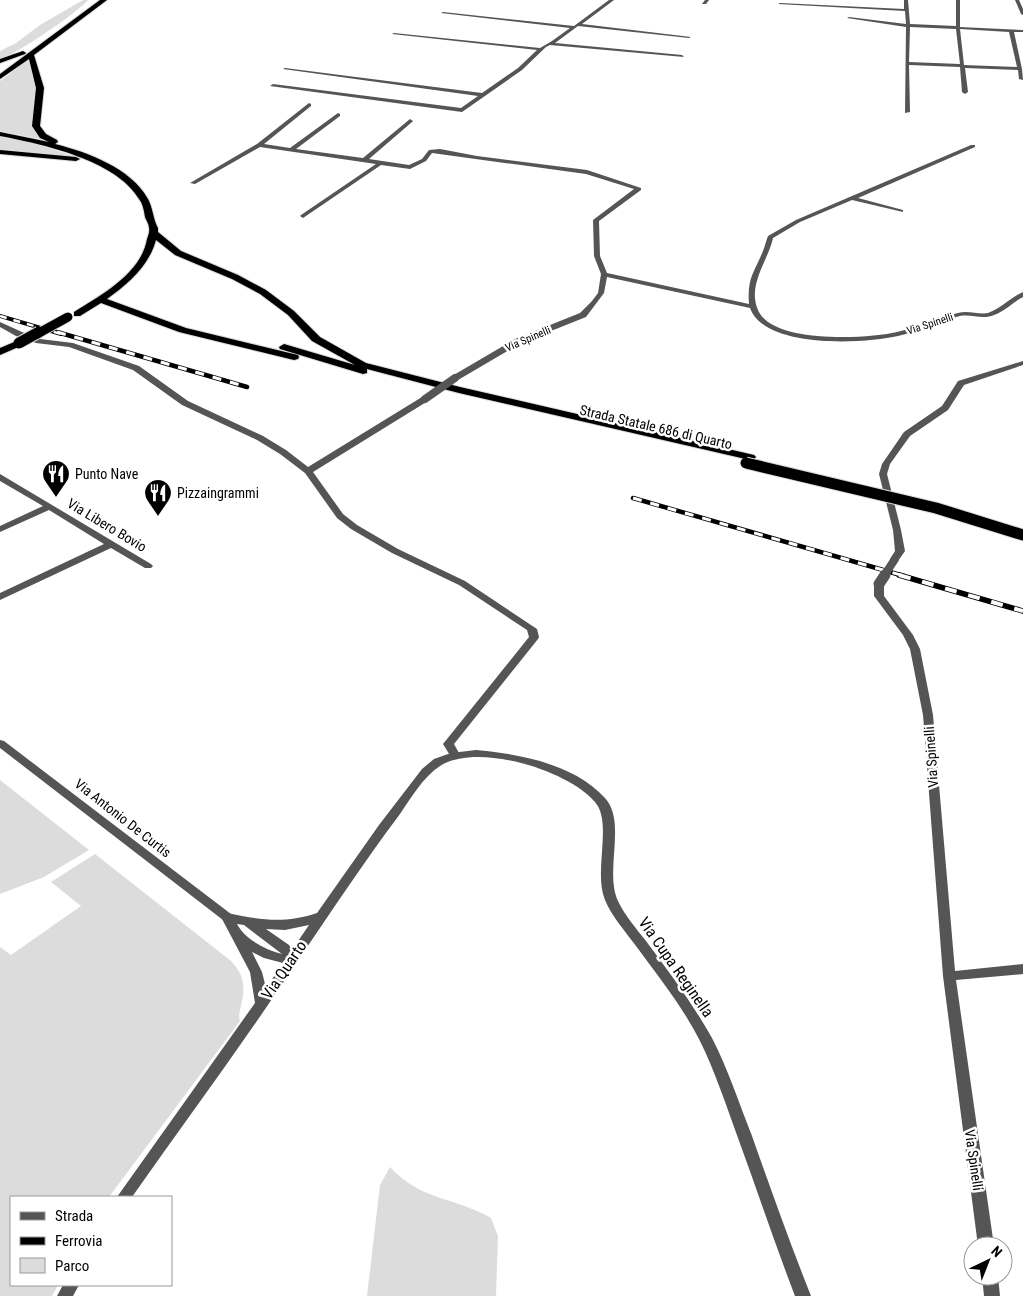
<svg xmlns="http://www.w3.org/2000/svg" width="1023" height="1296" viewBox="0 0 1023 1296" font-family="'Roboto Condensed',sans-serif">
<style>
.green{fill:#dcdcdc}
.lines{fill:none;stroke-linecap:round;stroke-linejoin:round}
.trunk-casing{stroke:#dbdbdb;stroke-width:2}
.minor{fill:#555;fill-rule:evenodd}
.tertiary{fill:#555;fill-rule:evenodd}
.trunk{fill:#000;fill-rule:evenodd}
.rail-far2-casing{stroke:#000;stroke-width:4}
.rail-far1-casing{stroke:#000;stroke-width:4.5}
.rail-casing{stroke:#000;stroke-width:5.5}
.rail-far2{stroke:#fff;stroke-width:2.5;stroke-dasharray:7;stroke-linecap:butt}
.rail-far1{stroke:#fff;stroke-width:3;stroke-dasharray:9;stroke-linecap:butt}
.rail{stroke:#fff;stroke-width:4;stroke-dasharray:12;stroke-linecap:butt}
.trunk-bridge-far1-casing{stroke:#dbdbdb;stroke-width:11;stroke-linecap:butt}
.trunk-bridge-casing{stroke:#dbdbdb;stroke-width:13;stroke-linecap:butt}
.minor-bridge-far1{stroke:#555;stroke-width:8}
.minor-bridge{stroke:#555;stroke-width:11}
.trunk-bridge-far1{stroke:#000;stroke-width:9}
.trunk-bridge{stroke:#000;stroke-width:11}
.labels{text-anchor:middle;dominant-baseline:central;stroke-width:5;stroke-linejoin:round;paint-order:stroke}
.far-street-label{font-size:11px;fill:#000;stroke:#fff}
.street-label{font-size:14px;fill:#000;stroke:#fff}
.poi-label{font-size:14px;fill:#000;stroke:#fff;text-anchor:start}
.near-street-label{font-size:16px;fill:#000;stroke:#fff}
</style>
<rect width="100%" height="100%" fill="#fff"/>
<path class="green" d="M83,0H88C80,11 14,56 0,59V51L16,43L40,25Z
M28,60L37,86L33,128L45,140L0,131V81Z
M0,136L37,144L76,157L0,151Z
M0,780L89,850L44,877L0,894Z
M95,854L231,961C244,975 246,987 241,1005C240,1011 238,1015 240,1021L109,1197H11V1285H58L52,1296H0V947L11,955L81,906L51,882Z
M390,1167C421,1201 455,1197 491,1218L498,1236L496,1296H367L380,1185Z"/>
<g class="lines">
<defs>
<path id="trunk" d="M100,0H107L34,55L44,88L40,126L46,134L57,140L58,142L55,144C87,152 131,168 148,199C153,208 153,219 158,228V232L181,251L238,275L266,290L294,311L320,337L366,363L460,387L754,455L756,457L754,459L750,460L459,393L367,369V373L363,374L280,349L279,347L284,344L355,365L312,341L288,315L260,294L232,279L175,255L156,240C149,266 128,284 107,299L186,328L298,355L299,357L298,359L294,360L179,332L101,303L80,316H74V312C101,295 141,274 147,239C148,236 150,231 149,228C149,224 146,220 145,217C144,211 143,204 139,199C116,160 42,144 0,136V132L49,142L40,138L32,126L36,88L29,59L0,79V74Z
M23,51L26,53L25,54L0,63V59Z
M0,150L76,157L80,159L76,161L0,154Z
M19,340L24,343L23,345L0,355V348Z"/>
</defs>
<use href="#trunk" class="trunk-casing"/>
<path class="minor" d="M609,0H614L582,24L691,37L689,38L578,26L555,43L682,55L684,57L550,45L546,47L522,70L462,112L270,86L273,84L461,108L478,96L283,69L285,68L482,93L518,68L537,50L392,34L394,33L540,48L552,41L570,28L441,13L443,12L574,26Z
M705,0H709L706,4H702Z
M904,0H908L910,24L956,26V0H960V27L1023,30V32H1014L1022,69L1023,80L1019,79L1018,70L965,68L968,92L965,94L962,92L960,67L909,65L910,112L905,113L906,27L847,18L849,17L906,24L905,11L778,4L780,3L904,9ZM910,27L956,29L960,64L909,62ZM960,29L1009,32L1017,67L964,65Z
M1015,0H1019L1023,9V15L1021,14Z
M309,103L311,104V106L264,144L290,148L338,113L340,114V116L296,149L363,158L410,119L413,121L412,122L369,159L409,165L422,159L429,150L440,149L477,156L587,170L641,188V190L599,221L600,256L607,273L749,304C747,278 754,273 763,251C765,246 766,241 768,236L796,220L971,145H975V147L858,198L903,210V212L852,200L800,222L773,238C768,261 747,285 758,310C772,344 867,339 897,332C918,327 937,318 958,313C968,310 979,315 988,313C1000,309 1010,298 1021,293L1023,292V297C1013,302 1005,311 994,315C983,320 972,314 960,316C939,321 919,331 898,336C863,344 765,349 750,308L607,277L604,293L586,317L521,343L458,380H452V376L515,339L580,313L592,301L598,293L601,274L594,256L593,220L634,189L586,174L432,153L426,161L410,169L381,165L303,218L300,216L301,215L376,164L260,147L195,184L190,183L257,144Z
M0,322L22,332L40,339L73,343L139,366L188,401L263,436L286,450L308,467L422,397H428V401L313,472L343,514L357,525L398,549L465,581L537,629L539,637L538,639L454,744L460,755L459,757H451L443,744L529,637L527,630L459,585L392,553L351,529L337,518L305,473L280,454L257,440L182,405L133,370L69,347L36,343L16,336L0,327Z
M1023,361V365L964,385L948,410L910,436L890,464L887,474L901,530L905,551L898,561H892L890,559L895,551L893,530L879,474L882,464L904,432L942,406L958,381Z
M0,474L151,564L153,566L151,568H145L111,548L0,600V593L104,544L49,510L0,532V526L43,506L0,481Z
M879,581L884,584V596L913,635L920,649L933,715L955,971L1023,964V974L956,980L994,1246H978L943,976L923,715L910,649L903,635L874,596V584Z
M0,740L4,741L231,914L233,917L231,920L227,921L223,920L0,748Z
M982,1276H998L1000,1296H984Z"/>
<path class="tertiary" d="M476,750C520,754 574,764 605,798C627,822 604,871 618,901C625,916 636,928 646,941C669,972 693,1004 712,1038C728,1069 739,1103 752,1136C771,1190 790,1243 811,1296H795C775,1244 757,1190 738,1138C726,1105 715,1071 699,1039C682,1006 658,976 636,946C625,931 612,917 605,900C593,871 613,823 595,802C568,770 477,742 440,766C423,777 411,798 400,814C364,862 331,912 297,962C244,1042 187,1119 132,1197H117L255,1003L250,972L221,917L223,914L227,913C260,920 284,924 317,913L379,825L422,769L434,759L451,753ZM237,924L244,925L282,954C265,950 245,939 237,924ZM309,925L292,950L289,945L266,929L285,930ZM252,952L264,958L283,963L266,988L262,972Z
M63,1285H79L73,1296H57Z"/>
<use href="#trunk" class="trunk"/>
<defs>
<path id="rail-far2" d="M0,316L61,334"/>
<path id="rail-far1" d="M57,332L247,387
M633,498L904,576"/>
<path id="rail" d="M899,575L1023,611"/>
</defs>
<use href="#rail-far2" class="rail-far2-casing"/>
<use href="#rail-far1" class="rail-far1-casing"/>
<use href="#rail" class="rail-casing"/>
<use href="#rail-far2" class="rail-far2"/>
<use href="#rail-far1" class="rail-far1"/>
<use href="#rail" class="rail"/>
<defs>
<path id="trunk-bridge-far1" d="M37,334L68,317"/>
<path id="trunk-bridge" d="M19,343L39,332
M746,463L936,508L1023,535"/>
</defs>
<use href="#trunk-bridge-far1" class="trunk-bridge-far1-casing"/>
<use href="#trunk-bridge" class="trunk-bridge-casing"/>
<path class="minor-bridge-far1" d="M425,399L455,378
M884,576L895,559"/>
<path class="minor-bridge" d="M879,584L885,575"/>
<use href="#trunk-bridge-far1" class="trunk-bridge-far1"/>
<use href="#trunk-bridge" class="trunk-bridge"/>
</g>
<defs>
<symbol id="restaurant-pin" viewBox="-11 -11 22 30"><path d="M0 17L-7.5 6A9.5 9.5 0 1 1 7.5 6Z" fill="#000" stroke="#fff"/><path d="M-5-6h1v4h1v-4h1v4h1v-4h1v5L-1.5 .5V6h-2V.5L-5-1ZM5-6V6H3V1.5H1.5Q1.5-4 5-6Z" fill="#fff"/></symbol>
</defs>
<g fill-rule="evenodd">
<use href="#restaurant-pin" x="40" y="458" width="32" height="43"/>
<use href="#restaurant-pin" x="142" y="477" width="32" height="43"/>
</g>
<g class="labels">
<g class="far-street-label">
<text transform="translate(930 324) rotate(-18)">Via Spinelli</text>
<text transform="translate(528 339) rotate(-23)">Via Spinelli</text>
</g>
<g class="street-label">
<text transform="translate(656 427) rotate(13)">Strada Statale 686 di Quarto</text>
<text transform="translate(107 525) rotate(31)">Via Libero Bovio</text>
<text transform="translate(931 757) rotate(-94)">Via Spinelli</text>
<text transform="translate(123 818) rotate(38)">Via Antonio De Curtis</text>
<text transform="translate(974 1160) rotate(82)">Via Spinelli</text>
</g>
<g class="poi-label">
<text x="75" y="474">Punto Nave</text>
<text x="177" y="493">Pizzaingrammi</text>
</g>
<g class="near-street-label">
<text transform="translate(676 967) rotate(55)">Via Cupa Reginella</text>
<text transform="translate(284 970) rotate(-56)">Via Quarto</text>
</g>
</g>
<rect x="10" y="1196" width="162" height="90" fill="#ffffff" stroke="#999999"/>
<rect x="20" y="1212" width="25" height="8" fill="#555555" stroke="#999999"/>
<text x="55" y="1221" font-size="15" fill="#000000">Strada</text>
<rect x="20" y="1237" width="25" height="8" fill="#000000" stroke="#999999"/>
<text x="55" y="1246" font-size="15" fill="#000000">Ferrovia</text>
<rect x="20" y="1258" width="25" height="15" fill="#dcdcdc" stroke="#999999"/>
<text x="55" y="1271" font-size="15" fill="#000000">Parco</text>
<g transform="translate(988 1261) rotate(43)"><circle r="24" fill="#ffffff" stroke="#999999"/>
<path d="M0-4L9 19L0 12L-9 19Z" fill="#000000"/>
<text y="-8" font-size="14" font-weight="bold" text-anchor="middle" fill="#000000">N</text>
</g>
</svg>
